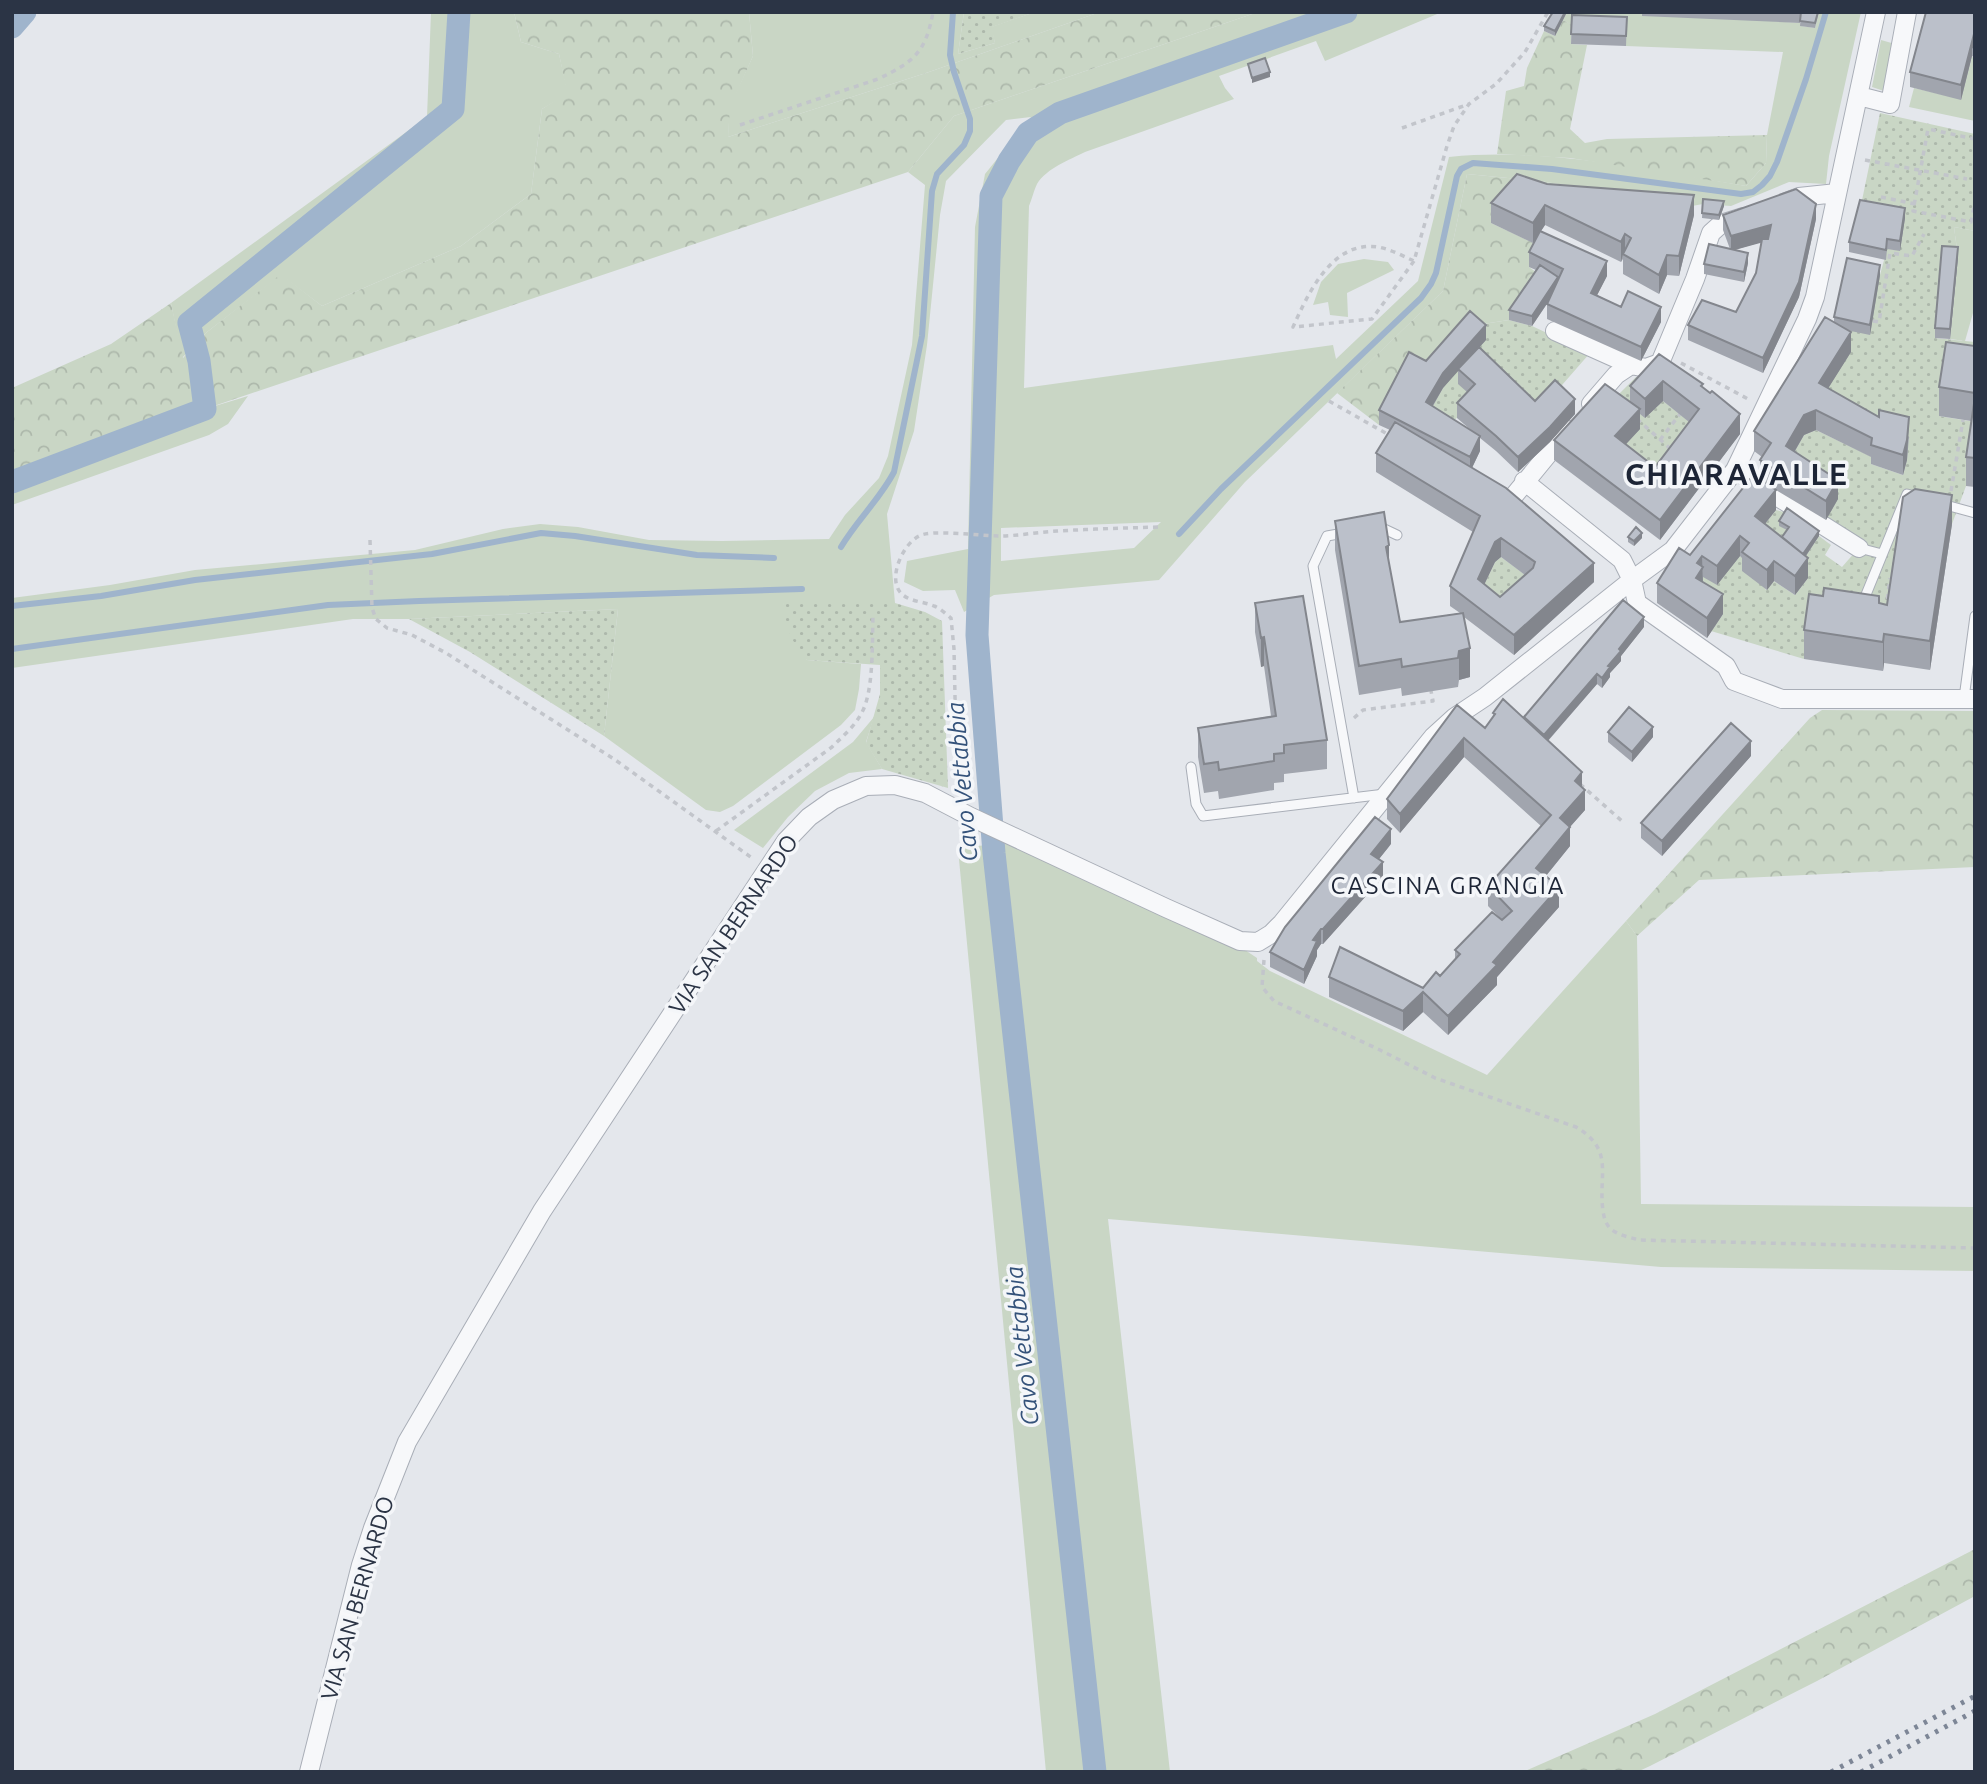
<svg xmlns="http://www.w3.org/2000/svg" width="1987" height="1784" viewBox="0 0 1987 1784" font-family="Ubuntu,sans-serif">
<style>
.grass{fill:#c9d6c5;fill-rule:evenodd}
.forest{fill:url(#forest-crowns)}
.park{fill:url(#park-dots)}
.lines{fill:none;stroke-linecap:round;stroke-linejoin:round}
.stream{stroke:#9fb4cc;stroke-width:6}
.canal{stroke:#9fb4cc;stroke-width:23}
.service-casing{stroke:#a9aeb7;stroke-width:11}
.minor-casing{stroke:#a9aeb7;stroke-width:20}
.path{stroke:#c2c5cb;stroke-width:3.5;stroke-dasharray:5 5;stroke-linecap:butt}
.service{stroke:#f7f8fa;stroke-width:9}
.minor{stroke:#f7f8fa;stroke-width:18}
.rail{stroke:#7d8696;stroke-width:5;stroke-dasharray:3.5 7;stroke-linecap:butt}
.wall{fill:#a1a5ae;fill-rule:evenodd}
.shaded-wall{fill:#83868d}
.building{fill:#bbc0ca;stroke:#83868d;stroke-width:2;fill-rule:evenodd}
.labels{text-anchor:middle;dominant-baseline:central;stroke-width:7;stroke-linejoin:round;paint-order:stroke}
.street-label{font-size:23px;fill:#2b3445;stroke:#f4f6f9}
.water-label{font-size:24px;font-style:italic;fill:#34527a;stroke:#f4f6f9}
.neighbourhood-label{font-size:24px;letter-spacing:2px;fill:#1d2536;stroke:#f4f6f9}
.district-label{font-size:30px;font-weight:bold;letter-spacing:2px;fill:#1d2536;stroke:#f4f6f9}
</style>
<defs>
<pattern id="forest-crowns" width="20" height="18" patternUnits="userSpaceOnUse" patternTransform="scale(1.75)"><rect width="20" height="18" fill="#c9d6c5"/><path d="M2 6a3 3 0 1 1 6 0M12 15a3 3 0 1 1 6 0" fill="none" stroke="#adb8ab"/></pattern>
<pattern id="park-dots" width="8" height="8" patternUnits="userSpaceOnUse" patternTransform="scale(1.75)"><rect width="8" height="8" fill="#c9d6c5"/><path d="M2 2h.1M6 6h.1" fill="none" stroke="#adb8ab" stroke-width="1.8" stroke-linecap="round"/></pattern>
</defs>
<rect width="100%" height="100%" fill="#e4e7ec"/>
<path class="grass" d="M431,12H514L521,42L559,54L568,94L542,109L531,194L461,246L322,306L281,275L207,332L182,358L171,303L427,117Z
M749,12H964L958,54L995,43L991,27L1035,12H1100L929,72L728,137L729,108L753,56Z
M1258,12H1442L1325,61L1316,41L1219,76L1225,88L1234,99L1085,152C1069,160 1047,168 1037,184C1034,190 1032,199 1029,206L1024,388L1333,345L1336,359L1418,281L1449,157C1548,147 1648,170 1746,186L1766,163L1767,135L1783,52L1626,46V27L1572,25L1563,20L1567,12H1642L1800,23L1801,26L1815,28L1819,12H1861L1829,156L1826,184L1789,182L1731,206L1703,204L1692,206L1540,181L1467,174L1443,291L1245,482L1159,580L994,595L964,612L955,590L923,591L904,582L907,561L968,549L975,227L985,174L1031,117L1006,120L946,181L940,215L927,345L914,431L887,514L895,603H783L807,660L861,664L859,689L855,710L841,725L733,806L720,812L706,810L604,736L618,609L409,619H353L12,668V598L110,585L195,570L415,550L503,529L540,524L578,527L649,540L722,541L829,539L845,515L879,478L888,456L912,345L925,185L908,172L954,116ZM1161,522L1134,548L1001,561V528Z
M1881,40L1895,44L1884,91L1872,87Z
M1972,57L1975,58V121L1909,107L1914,88L1961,99Z
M1954,227L1975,231V306L1965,341L1950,339L1958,257Z
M1364,259L1388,262L1394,270L1347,293L1348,317L1330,315L1328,302L1313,305L1321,282L1338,264Z
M248,396L228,424L209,435L12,505V482L205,409Z
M874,717L866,742L882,769L849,773L815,791L788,817L763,848L734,830L853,742Z
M1013,841L1239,946L1257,958V961L1270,971L1487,1075L1626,921L1637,936L1641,1204L1975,1207V1271L1661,1267L1108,1219L1170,1772H1046L958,849Z"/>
<path class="forest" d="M514,12H749L753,56L730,108L728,137L929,72L1100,12H1258L954,116L908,172L205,409L12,482V388L111,344L171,303L183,358L207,332L281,274L322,306L461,246L531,194L542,109L567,93L559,54L521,42Z
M1563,20L1572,25L1571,44L1587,45L1570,129L1585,143L1607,139L1767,135L1766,163L1746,186L1570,158L1497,154L1506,91L1524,86L1527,68L1544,31L1555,36Z
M1467,174L1540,181L1692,206L1694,215L1491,223L1540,246L1529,267L1540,275L1509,320L1470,326L1426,376L1409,367L1379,425L1337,393L1443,291Z
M1822,710L1975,711V867L1699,880L1637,936L1626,921L1810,718Z
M1975,1549V1596L1817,1681L1650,1766L1637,1772H1523L1655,1714Z"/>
<path class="park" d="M964,12H1035L992,27L995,43L958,54Z
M1880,113L1975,134V231L1954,227L1958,257L1935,338L1975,342V372L1939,416L1975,422L1966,486L1952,524L1887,634L1804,659L1711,631L1723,614L1703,587L1702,576L1740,556L1749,562L1766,590L1774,581L1795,595L1808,578L1755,536L1776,510L1787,513L1789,532L1803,560L1819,536L1831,545L1825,555L1842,567L1863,543L1826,520L1786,466L1804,435L1816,430L1872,457L1871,464L1903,475L1907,460L1908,437L1819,403L1825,337L1880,275L1887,249L1900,250L1860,210Z
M1509,320L1532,326L1590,353L1535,416L1475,399L1446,429L1426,417L1443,388L1470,326Z
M1659,373L1663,401L1699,429L1655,486L1615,456L1618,395L1636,377Z
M1501,557L1535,582L1500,617L1478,598L1495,562Z
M783,603H895L925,612L942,621L948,788L882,769L866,743L880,694V665L807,660C791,640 785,629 783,603Z
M618,609L604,736L470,652L409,619Z"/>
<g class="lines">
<path class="stream" d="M1179,534L1221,489L1421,298L1431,284L1436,273L1457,176L1461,169L1473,163L1552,169L1741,194L1753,192L1762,185L1770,176L1777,162L1806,79L1826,12
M841,547C857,520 880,499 894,472L922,336L932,191L937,174L964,145L970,131V119L954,72L950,55L953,12
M12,606L101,596L195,580L432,554L541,533L575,536L697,555L774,558
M12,649L328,605L419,601L802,589"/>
<path class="canal" d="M12,27L25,12
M12,482L205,409L199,361L189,323L453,109L459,12
M1095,1772L994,853L977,635L991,196L1009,161L1028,133L1060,113L1346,12"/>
<defs>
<path id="service" d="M1942,504L1975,513
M1378,526L1397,535
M1344,533L1327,536L1313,566L1354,798
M1859,548L1882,554
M1863,602L1907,494L1919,497
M1964,698L1975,616
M1191,767L1196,804L1203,816L1385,794"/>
<path id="minor" d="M1859,96L1890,104L1907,12
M1786,202L1799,197L1837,193
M1555,331L1631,365L1646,368L1660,363L1695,279L1711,233L1721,224L1743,217
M1591,404L1616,375L1631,365
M1735,470L1859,548
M1524,481L1622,560L1632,580L1637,603L1726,666L1734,681L1782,699H1975
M1496,496L1508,503L1568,430
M309,1772L361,1565L373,1528L407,1442L542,1211L786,841L809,817L833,800L866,786L895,785L925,793L971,817L1166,908L1240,941L1258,942L1271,934L1282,923L1433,737L1455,717L1485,697L1632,580L1673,550L1735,470L1807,319L1815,297L1876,12"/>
</defs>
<use href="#service" class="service-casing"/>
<use href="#minor" class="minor-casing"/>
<path class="path" d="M740,125L878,79C914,62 926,52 933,12
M1402,128L1469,104
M1975,139L1928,129L1913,211L1971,222L1975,202
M1865,160L1967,179
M1881,197L1915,204
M1414,261L1372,319L1293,327C1308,294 1332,240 1378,247C1390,249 1403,256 1414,261L1447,146L1454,126L1469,104L1496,84L1525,52L1548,12
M1873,321L1879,322L1890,253L1912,256L1924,234
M1681,363L1748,399
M1329,401L1389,435
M1637,419L1673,451
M1660,440L1680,414
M1951,491L1963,420
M370,540L372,608L376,619L387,628L412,635L446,653L614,759L752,858
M1886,609L1890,578
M1354,718L1363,710L1433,701L1431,691
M1580,784L1623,822
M957,790L954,649L951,618C946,614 940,608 934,606C923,601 908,602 900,592C888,577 903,544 919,536C932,529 981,536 999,536C1018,536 1038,532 1057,531C1091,529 1125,528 1159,527
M716,831L832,747C842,737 854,727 861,714C874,693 872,642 873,616
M1264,960L1262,987L1274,1001L1378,1049L1435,1078L1576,1127C1615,1150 1598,1174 1603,1211C1604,1217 1605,1222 1609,1227C1616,1235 1629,1237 1639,1240L1975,1248"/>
<use href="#service" class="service"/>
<use href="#minor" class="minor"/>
<path class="rail" d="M1831,1772L1975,1696
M1861,1772L1975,1711"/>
</g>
<path class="wall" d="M1553,12H1567L1555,36L1544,31V26Z
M1642,12H1801L1800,23L1642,16Z
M1801,12H1819L1815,28L1800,26Z
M1975,12V58L1972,56L1961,100L1910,87V72Z
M1572,15L1627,17L1626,46L1571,44Z
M1547,184L1694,215L1679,276L1667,275L1659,294L1623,274V259L1621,262L1545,225L1541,231L1607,276L1597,295L1621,307L1661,322L1641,361L1547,319V304L1532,326L1509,320V310L1536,270L1529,267V252L1537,237L1533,243L1491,223V203Z
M1703,199L1724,206L1719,220L1702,218Z
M1723,215L1816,219L1799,297L1763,373L1688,340V325L1736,312L1756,273L1761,242L1734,250L1748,263L1744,282L1704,274V264L1730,249L1723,230Z
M1905,218L1900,251L1887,249L1886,260L1849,252V242Z
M1958,257L1950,339L1935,338V328Z
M1880,275L1870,335L1846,330L1851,352L1828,388L1909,437L1907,460L1903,475L1871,464V457L1816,430L1804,435L1795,451L1838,499L1826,520L1776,490V510L1765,524L1782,537L1787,530L1779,526V521L1819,536L1806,556L1808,578L1795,595L1774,581L1767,590L1742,571V558L1740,556L1717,585L1703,577V582L1723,614L1707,638L1657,603V583L1690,555L1760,477V460L1762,457L1754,451V431L1834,322V317Z
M1486,340L1479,347L1535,401L1575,414L1550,442L1518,472L1496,451L1480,438V451L1472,468L1594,582L1514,655L1464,617L1470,677L1459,680L1458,687L1402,696L1401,688L1359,695L1335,550V521L1389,564L1400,622L1460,613L1450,606V586L1473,532L1376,472V453L1390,430L1379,425V410L1426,361ZM1458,370V384L1467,392L1457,403V418L1472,431L1433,406L1443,388ZM1501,557L1525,575L1500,597L1484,584L1495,562Z
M1975,346V487L1966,486V457L1971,421L1939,416V387Z
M1659,354L1710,393L1740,434L1660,540L1554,460V440L1630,402V386ZM1663,401L1689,422L1655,467L1626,444L1640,429V414L1645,418Z
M1952,524L1930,670L1884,663L1883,671L1804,659V630L1879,603L1887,605Z
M1628,537L1642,538L1634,546L1628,542Z
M1255,603L1327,740V769L1284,774V782L1274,783V790L1219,799L1218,791L1204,793L1198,757V728L1271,716L1264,666L1261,667L1255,632Z
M1644,627L1621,656V661L1610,673V677L1602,688L1597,684L1548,741L1582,788L1585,810L1570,827V846L1546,876L1559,907L1497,977V985L1448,1035L1423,1012L1403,1031L1329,997V977L1423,988L1440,976L1455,959V950L1501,919L1488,906V886L1541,826L1464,757L1400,833L1387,819V799L1457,705L1485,728L1493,718V713L1524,719Z
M1608,732L1653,737L1632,762L1608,742Z
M1751,756L1662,856L1641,838V823Z
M1391,844L1379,859L1383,877L1323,944H1321L1317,950V956L1304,984L1270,967V952Z"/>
<path class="shaded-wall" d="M1565,12H1567L1555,36V31Z
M1975,30V45L1972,47V56L1961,100V85Z
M1270,72V77L1252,83V78Z
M1694,195V215L1679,276V256Z
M1724,201V206L1719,220V215Z
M1816,204V219L1799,297L1763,373V358Z
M1545,205V225L1533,243V223Z
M1905,208V218L1900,251V241Z
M1771,225V240L1731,251V236Z
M1625,234V254H1623L1621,262V242Z
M1958,247V257L1950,339V329Z
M1748,253V263L1744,282V272Z
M1667,255V275L1659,294V275Z
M1607,261V276L1591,307V293Z
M1880,265V275L1870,335V325Z
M1558,277V287L1532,326V316Z
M1661,307V322L1641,361V347Z
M1486,325V340L1443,388L1426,417V402L1443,373Z
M1851,332V352L1819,403V383Z
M1663,381V401L1645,418V399Z
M1575,399V414L1550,442L1518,472V457Z
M1640,409V429L1615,456V436Z
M1816,410V430L1804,435L1786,466V446L1804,415Z
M1740,414V434L1660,540V520Z
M1909,417L1907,460L1903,475V455Z
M1480,436V451L1470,472V457Z
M1838,480V499L1826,520V501Z
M1776,490V510L1755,536V516Z
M1952,495V524L1930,670V641Z
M1819,531V536L1803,560V555Z
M1642,533V538L1634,546V541Z
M1740,536V556L1717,585V566Z
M1501,538V557L1495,562L1478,598V579L1495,542Z
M1389,545V574L1386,547Z
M1702,556L1703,587L1696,598L1697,563Z
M1808,558V578L1795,595V576Z
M1774,561V581L1767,590V570Z
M1594,563V582L1514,655V635Z
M1723,594V614L1707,638V618Z
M1644,617V627L1621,656V661L1610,673V677L1602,688V678L1608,666L1619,649Z
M1884,634V663L1883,671V642Z
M1264,637V666L1261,667V638Z
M1470,648V677L1459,680V651Z
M1597,674V684L1544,745V735Z
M1653,727V737L1632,762V752Z
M1464,738V757L1400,833V814Z
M1751,741V756L1662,856V841Z
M1582,772V792L1575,781Z
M1585,790V810L1560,838V818Z
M1570,827V846L1536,888V868Z
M1391,829V844L1371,869V854Z
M1383,862V877L1323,944V929Z
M1559,887V907L1497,977V985L1448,1035V1016L1493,962Z
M1321,929V944L1317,950V956L1304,984V970L1313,940Z
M1423,992V1012L1403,1031V1011Z"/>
<path class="building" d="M1553,12H1565L1555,31L1544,26Z
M1801,12H1818L1815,23L1800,21Z
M1926,12H1975V30L1961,85L1910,72Z
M1572,15L1627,17L1626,36L1571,34Z
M1975,35V48L1972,47Z
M1265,58L1270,72L1252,78L1248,64Z
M1517,174L1547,184L1694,195L1679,256L1667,255L1659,275L1623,254L1631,238L1625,234L1621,242L1545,205L1533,223L1491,203Z
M1796,189L1816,204L1799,282L1763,358L1688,325L1702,300L1736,312L1756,273L1762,239H1768L1771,225L1731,236L1723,215Z
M1703,199L1724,201L1719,215L1702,213Z
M1860,200L1905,208L1900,241L1887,239L1886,250L1849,242Z
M1540,231L1607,261L1591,293L1621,307L1628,291L1661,307L1641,347L1547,304L1563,269L1529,252Z
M1709,244L1748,253L1744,272L1704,264Z
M1942,246L1958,247L1950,329L1935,328Z
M1847,258L1880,265L1870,325L1834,317Z
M1540,265L1558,277L1532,316L1509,310Z
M1470,311L1486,325L1443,373L1426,402L1480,436L1470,457L1379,410L1409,352L1426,361Z
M1825,317L1851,332L1819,383L1879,417V410L1909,417L1907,440L1903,455L1871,445L1872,438L1816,410L1804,415L1786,446L1838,480L1826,501L1760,460L1771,443L1754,431Z
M1946,342L1975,346V393L1939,387Z
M1479,347L1535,401L1555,380L1575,399L1550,427L1518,457L1496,436L1457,403L1475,384L1458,369Z
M1659,354L1703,384L1701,386L1710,393L1712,391L1740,414L1660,520L1554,440L1605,384L1640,409L1615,436L1655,467L1699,409L1663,381L1645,399L1630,386Z
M1975,397V458L1966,457Z
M1395,422L1506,488L1594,563L1514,635L1450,586L1480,516L1376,453ZM1501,538L1535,562L1533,568L1500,597L1478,579L1495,542Z
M1754,474L1776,490L1755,516L1808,558L1795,576L1774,561L1767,570L1742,552L1749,543L1740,536L1717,566L1702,556L1697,563L1703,567L1696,578L1723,594L1707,618L1657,583L1679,548L1690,555Z
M1915,489L1952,495L1930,641L1884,634L1883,642L1804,630L1809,594L1823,596L1824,588L1879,596V603L1887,605L1903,497Z
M1787,508L1819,531L1803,554L1782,537L1789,527L1779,521Z
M1384,512L1389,545L1386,547L1400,622L1463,613L1470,648L1459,651L1458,658L1402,667L1401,659L1359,666L1335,521Z
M1636,527L1642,533L1634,541L1628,537Z
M1303,596L1327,740L1284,745V753L1274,754V761L1219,770L1218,762L1204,764L1198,728L1276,716L1264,637L1261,638L1255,603Z
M1623,600L1644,617L1619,649L1621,651L1608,666L1610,667L1602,678L1597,674L1544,735L1524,717Z
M1503,699L1582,772L1575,781L1585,790L1560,818L1570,827L1536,868L1559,887L1493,962L1497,965L1448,1016L1423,992L1403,1011L1329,977L1340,947L1423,988L1436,972L1440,976L1460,954L1455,950L1492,912L1502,920L1512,911L1488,886L1551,815L1464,738L1400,814L1387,799L1457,705L1485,728L1495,714L1493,713Z
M1629,707L1653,727L1632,752L1608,732Z
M1731,723L1751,741L1662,841L1641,823Z
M1375,817L1391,829L1371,854L1383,862L1323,929H1321L1313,940L1317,941L1304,970L1270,952L1285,927Z"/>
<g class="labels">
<g class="street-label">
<text transform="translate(733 924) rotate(-56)">VIA SAN BERNARDO</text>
<text transform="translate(357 1598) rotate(-74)">VIA SAN BERNARDO</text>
</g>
<g class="water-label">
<text transform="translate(962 782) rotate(-95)">Cavo Vettabbia</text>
<text transform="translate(1022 1346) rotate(-96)">Cavo Vettabbia</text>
</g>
<g class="neighbourhood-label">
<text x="1448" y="885">CASCINA GRANGIA</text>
</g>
<g class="district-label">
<text x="1737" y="474">CHIARAVALLE</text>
</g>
</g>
<rect width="1987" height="1784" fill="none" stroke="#2b3445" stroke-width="28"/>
</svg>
